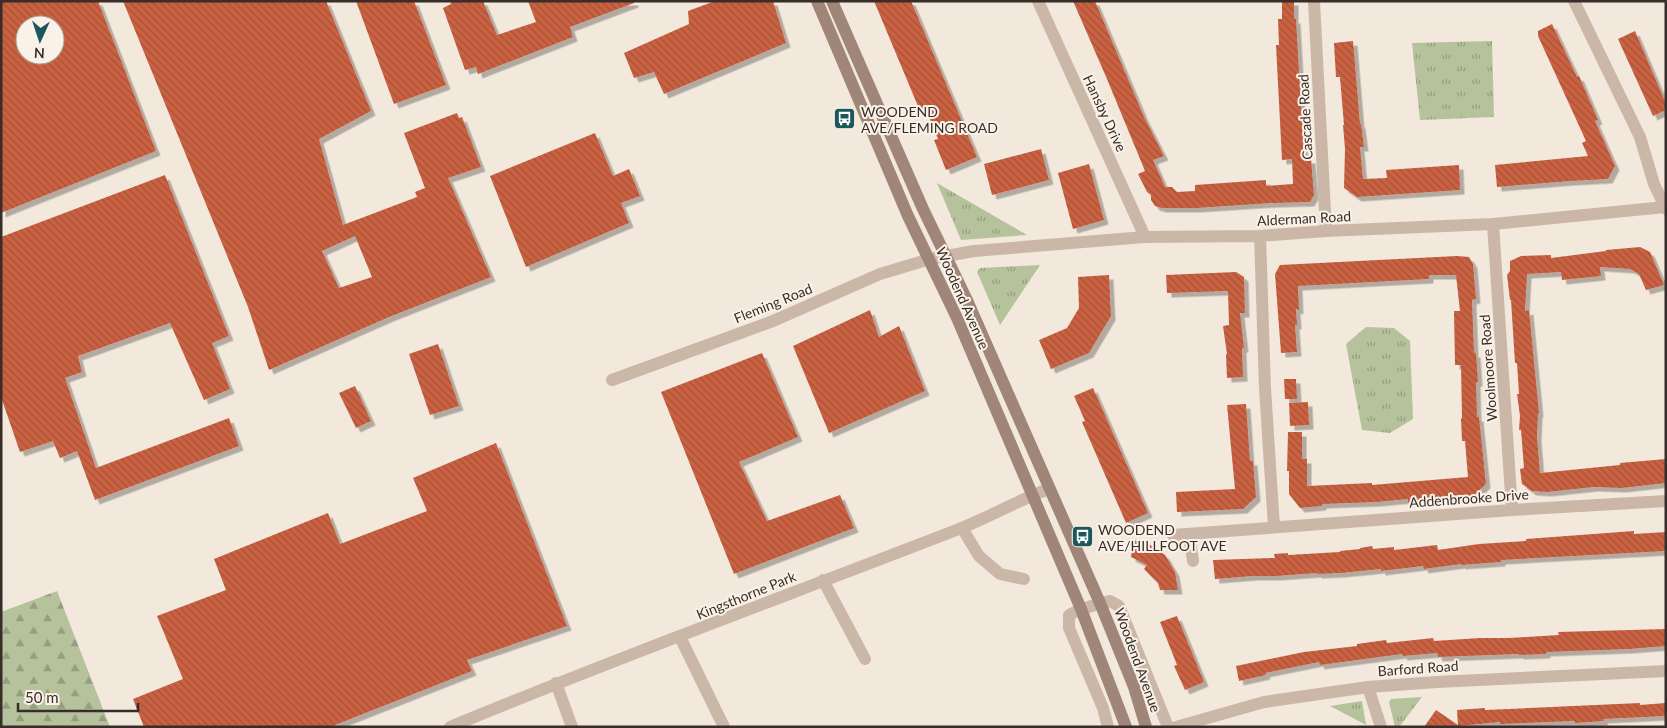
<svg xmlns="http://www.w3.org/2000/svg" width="1667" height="728" viewBox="0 0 1667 728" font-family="Lato,sans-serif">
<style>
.grass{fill:url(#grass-tufts)}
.forest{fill:url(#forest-firs)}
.building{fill:url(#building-back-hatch);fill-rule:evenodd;filter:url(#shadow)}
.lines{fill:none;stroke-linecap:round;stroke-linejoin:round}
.street{stroke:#cbb7a7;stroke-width:12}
.secondary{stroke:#9f8678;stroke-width:12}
.labels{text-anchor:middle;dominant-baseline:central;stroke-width:4;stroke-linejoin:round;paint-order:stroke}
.poi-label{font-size:14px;fill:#382d28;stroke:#faf2e8;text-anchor:start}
.street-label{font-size:14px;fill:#382d28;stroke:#faf2e8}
</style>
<defs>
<pattern id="grass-tufts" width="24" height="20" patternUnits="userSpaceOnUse" patternTransform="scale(1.25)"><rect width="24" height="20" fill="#b6c29b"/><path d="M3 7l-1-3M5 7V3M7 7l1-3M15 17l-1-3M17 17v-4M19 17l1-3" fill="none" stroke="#959e7e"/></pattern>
<pattern id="forest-firs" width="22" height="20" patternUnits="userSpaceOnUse" patternTransform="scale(1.25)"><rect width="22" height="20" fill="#b6c29b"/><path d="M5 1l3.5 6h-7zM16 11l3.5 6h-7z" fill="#959e7e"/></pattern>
<pattern id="building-back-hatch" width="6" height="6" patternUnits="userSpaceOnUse" patternTransform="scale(1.25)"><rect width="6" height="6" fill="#ca6243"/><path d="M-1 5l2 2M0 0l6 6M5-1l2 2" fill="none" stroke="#a55138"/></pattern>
<filter id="shadow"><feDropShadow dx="4.5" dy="4.5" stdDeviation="0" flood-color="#0004"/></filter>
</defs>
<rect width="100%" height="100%" fill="#f3e8dc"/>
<path class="grass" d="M1492,41L1494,117L1420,120L1412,43Z
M937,183L1027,235L961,240Z
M1040,265L1000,325L977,272L980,268Z
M1366,327L1394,328L1410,341L1413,419L1390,433L1362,430L1346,344Z
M1422,697L1399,727H1395L1389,702L1391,699Z
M1362,701L1366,725L1330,706Z"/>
<path class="forest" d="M57,591L110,727H1V612Z"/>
<path class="building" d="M1,1H98L156,151L1,213ZM25,25H55V55H25Z
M123,1H326L371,111L319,139L343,225L417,197L415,192L425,188L404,133L457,113L459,118L462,117L481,167L448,178L491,277L389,317L269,370L248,307ZM355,236L372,277L339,288L322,251Z
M356,1H414L446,85L394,104Z
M450,1H483L497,35L536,22L528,1H634V3L570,27L573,37L478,74L476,67L465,70L443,8L451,4Z
M715,1H773L786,43L664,94L654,72L634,78L624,53L689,24L688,11Z
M874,1H911L977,157L946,170L934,140L938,139L926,109L920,111Z
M1073,1H1095L1144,117L1164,156L1153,160L1165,187H1172L1177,192L1195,191V185L1266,180V186L1293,184L1292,159L1282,160L1276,45H1279L1278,19H1282V1H1294V19H1296L1304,159H1302H1311L1314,195L1310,202L1273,203L1196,208H1162L1155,206L1151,200V195L1147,192L1138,174L1145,171L1107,79Z
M1552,24L1577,77L1579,76L1598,120L1595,121L1615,166L1608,179L1570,181L1497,187L1495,165L1588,156L1582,143L1586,141L1538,36V31Z
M1635,31L1666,104V110L1653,116L1618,39Z
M1353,41L1360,124H1361L1364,147H1360L1363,179L1387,178L1386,170L1459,165L1460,190L1357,197L1344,188L1345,149L1343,125H1344L1340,77H1336L1334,43Z
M595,133L613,176L629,169L640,196L621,203L629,223L526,267L490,176Z
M1041,149L1049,180L992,195L984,164Z
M1089,164L1104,220L1073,229L1058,173Z
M165,175L229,336L212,343L230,389L204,400L170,323L78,356L82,372L65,378L96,468L229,418L239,446L95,500L77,451L60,458L53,441L20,452L1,397V237Z
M1640,247L1650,252L1664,285L1646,290L1639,274L1630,269L1600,267L1601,276L1562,280L1561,272L1527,274L1525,311L1529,310L1539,413H1538L1537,437L1540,473L1620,465V463L1666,459V483L1622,488L1594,487L1547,492L1532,491L1522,484L1520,469L1524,468L1521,430H1519L1520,416L1517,394H1519L1517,363H1515L1511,300H1510L1507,275L1510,271V261L1521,256L1551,255V258L1606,251V250Z
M1457,256L1469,257L1473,264L1476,299L1472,300L1474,353H1476L1478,382H1476L1477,417H1479L1486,484L1473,496L1408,502V499L1377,502L1322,504V506L1300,508L1289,494V471H1287L1288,432H1302V459H1307V486L1372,483V485L1468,477L1465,441H1462L1461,419L1462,418L1461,365H1455L1454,311H1460L1456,275H1429V279L1298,286L1299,310L1296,309L1297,325H1295L1297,352L1281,353L1275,274L1280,265Z
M1236,272L1244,277L1245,313H1240L1244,348H1242L1243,377L1227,378L1226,354H1227L1223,326L1229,325L1228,291L1167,293L1166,275Z
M1109,275L1111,316L1089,353L1051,369L1039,340L1067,328L1079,308L1078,277Z
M870,310L879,337L899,326L925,391L829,433L793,346Z
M438,344L459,406L430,415L409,354Z
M762,353L798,437L739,462L767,521L840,495L854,528L734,574L661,392Z
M1284,379H1296L1297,399H1285Z
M355,386L371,421L356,428L339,393Z
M1093,388L1148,513L1126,523L1082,422L1085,421L1074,396Z
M1308,402L1309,425L1290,426L1289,403Z
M1246,404L1250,461H1253L1256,497L1243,509L1177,512L1176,492L1235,489L1227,405Z
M496,443L567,626L467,660L472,671L330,727H144L133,699L183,679L157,616L226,590L214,559L328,513L340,544L427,511L413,478Z
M1634,531V534L1666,532V551L1501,560V562L1461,565V564L1424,569L1423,566L1381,571V569L1341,573L1317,574V573L1276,576H1253L1215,579L1213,560L1275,558L1274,554L1288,553V555L1340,552V551L1360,549V548L1372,546L1373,549L1394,547V550L1437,545L1438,550L1479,544L1526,541V539Z
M1134,540L1149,544L1165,555L1175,572L1178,590H1160L1158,583L1144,569L1147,565L1131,557Z
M1177,616L1204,682L1185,690L1174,666L1177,665L1160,622Z
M1666,629V646L1629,649L1546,652V654L1519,655V654L1438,657L1437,653L1403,656L1402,654L1320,665L1319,662L1265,673L1266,675L1239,681L1236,666L1304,652L1357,646V644L1386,640L1387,643L1433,638L1434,641L1480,638H1508L1559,635L1558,632Z
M1640,703V705L1666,703V716L1603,719L1604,721L1575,723L1574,721L1500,724V722L1459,726L1461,727H1424L1436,710L1458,725L1457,710L1485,708V710Z"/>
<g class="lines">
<path class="street" d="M1038,1L1145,237
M1314,1L1326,231
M1574,1L1640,137L1654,184L1666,209
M1493,224L1512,510
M1260,236L1265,388L1274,527
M612,380L773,321L880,274L930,259L974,251L1145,237L1260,236L1326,231L1493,224L1665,207
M962,528L979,556L1000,574L1024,579
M1189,534L1193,561
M1173,535L1512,510L1666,501
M823,580L865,659
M680,637L724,727
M556,683L572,727
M1368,687L1381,727
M450,727C618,657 789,595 959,529C990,517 1018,500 1049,489
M1108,727L1103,708L1069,628V615L1081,609L1110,601L1119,606L1168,727
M1176,727L1264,702L1368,687L1437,682L1666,671"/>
<path class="secondary" d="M817,1L908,216L957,318L1081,609L1126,727
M832,1L923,209L966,298L1100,603L1134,687L1146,727"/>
</g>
<defs>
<symbol id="bus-square" viewBox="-11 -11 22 22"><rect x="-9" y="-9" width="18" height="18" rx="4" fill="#1c575b" stroke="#faf2e8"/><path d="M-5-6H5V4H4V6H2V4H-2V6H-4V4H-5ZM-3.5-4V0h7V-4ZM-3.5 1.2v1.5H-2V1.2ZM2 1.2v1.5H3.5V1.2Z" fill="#fff"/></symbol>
</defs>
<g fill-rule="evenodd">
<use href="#bus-square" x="832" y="106" width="25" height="25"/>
<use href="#bus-square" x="1070" y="524" width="25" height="25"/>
</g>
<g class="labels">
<g class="poi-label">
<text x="861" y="111">WOODEND<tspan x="861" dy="16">AVE/FLEMING ROAD</tspan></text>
<text x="1098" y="529">WOODEND<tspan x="1098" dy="16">AVE/HILLFOOT AVE</tspan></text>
</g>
<g class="street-label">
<text transform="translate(1105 113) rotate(65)">Hansby Drive</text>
<text transform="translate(1305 117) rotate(-93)">Cascade Road</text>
<text transform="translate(1304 218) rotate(-3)">Alderman Road</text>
<text transform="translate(963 298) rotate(66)">Woodend Avenue</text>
<text transform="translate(773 303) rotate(-22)">Fleming Road</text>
<text transform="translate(1488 368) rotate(-94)">Woolmoore Road</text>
<text transform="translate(1469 498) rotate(-4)">Addenbrooke Drive</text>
<text transform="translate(746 595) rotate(-22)">Kingsthorne Park</text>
<text transform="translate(1138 660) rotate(70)">Woodend Avenue</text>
<text transform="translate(1418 668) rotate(-4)">Barford Road</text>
</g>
</g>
<rect width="1667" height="728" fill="none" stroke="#382d28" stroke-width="5"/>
<g transform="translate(40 40) rotate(183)"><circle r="24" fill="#faf2e8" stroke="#aca39b"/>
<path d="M0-4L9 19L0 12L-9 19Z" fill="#1c575b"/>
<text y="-8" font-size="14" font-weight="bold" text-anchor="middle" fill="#382d28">N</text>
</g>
<path d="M18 703v8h120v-8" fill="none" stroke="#382d28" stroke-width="2.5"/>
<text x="25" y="703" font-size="15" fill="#382d28" stroke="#faf2e8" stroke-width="4" paint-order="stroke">50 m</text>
</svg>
